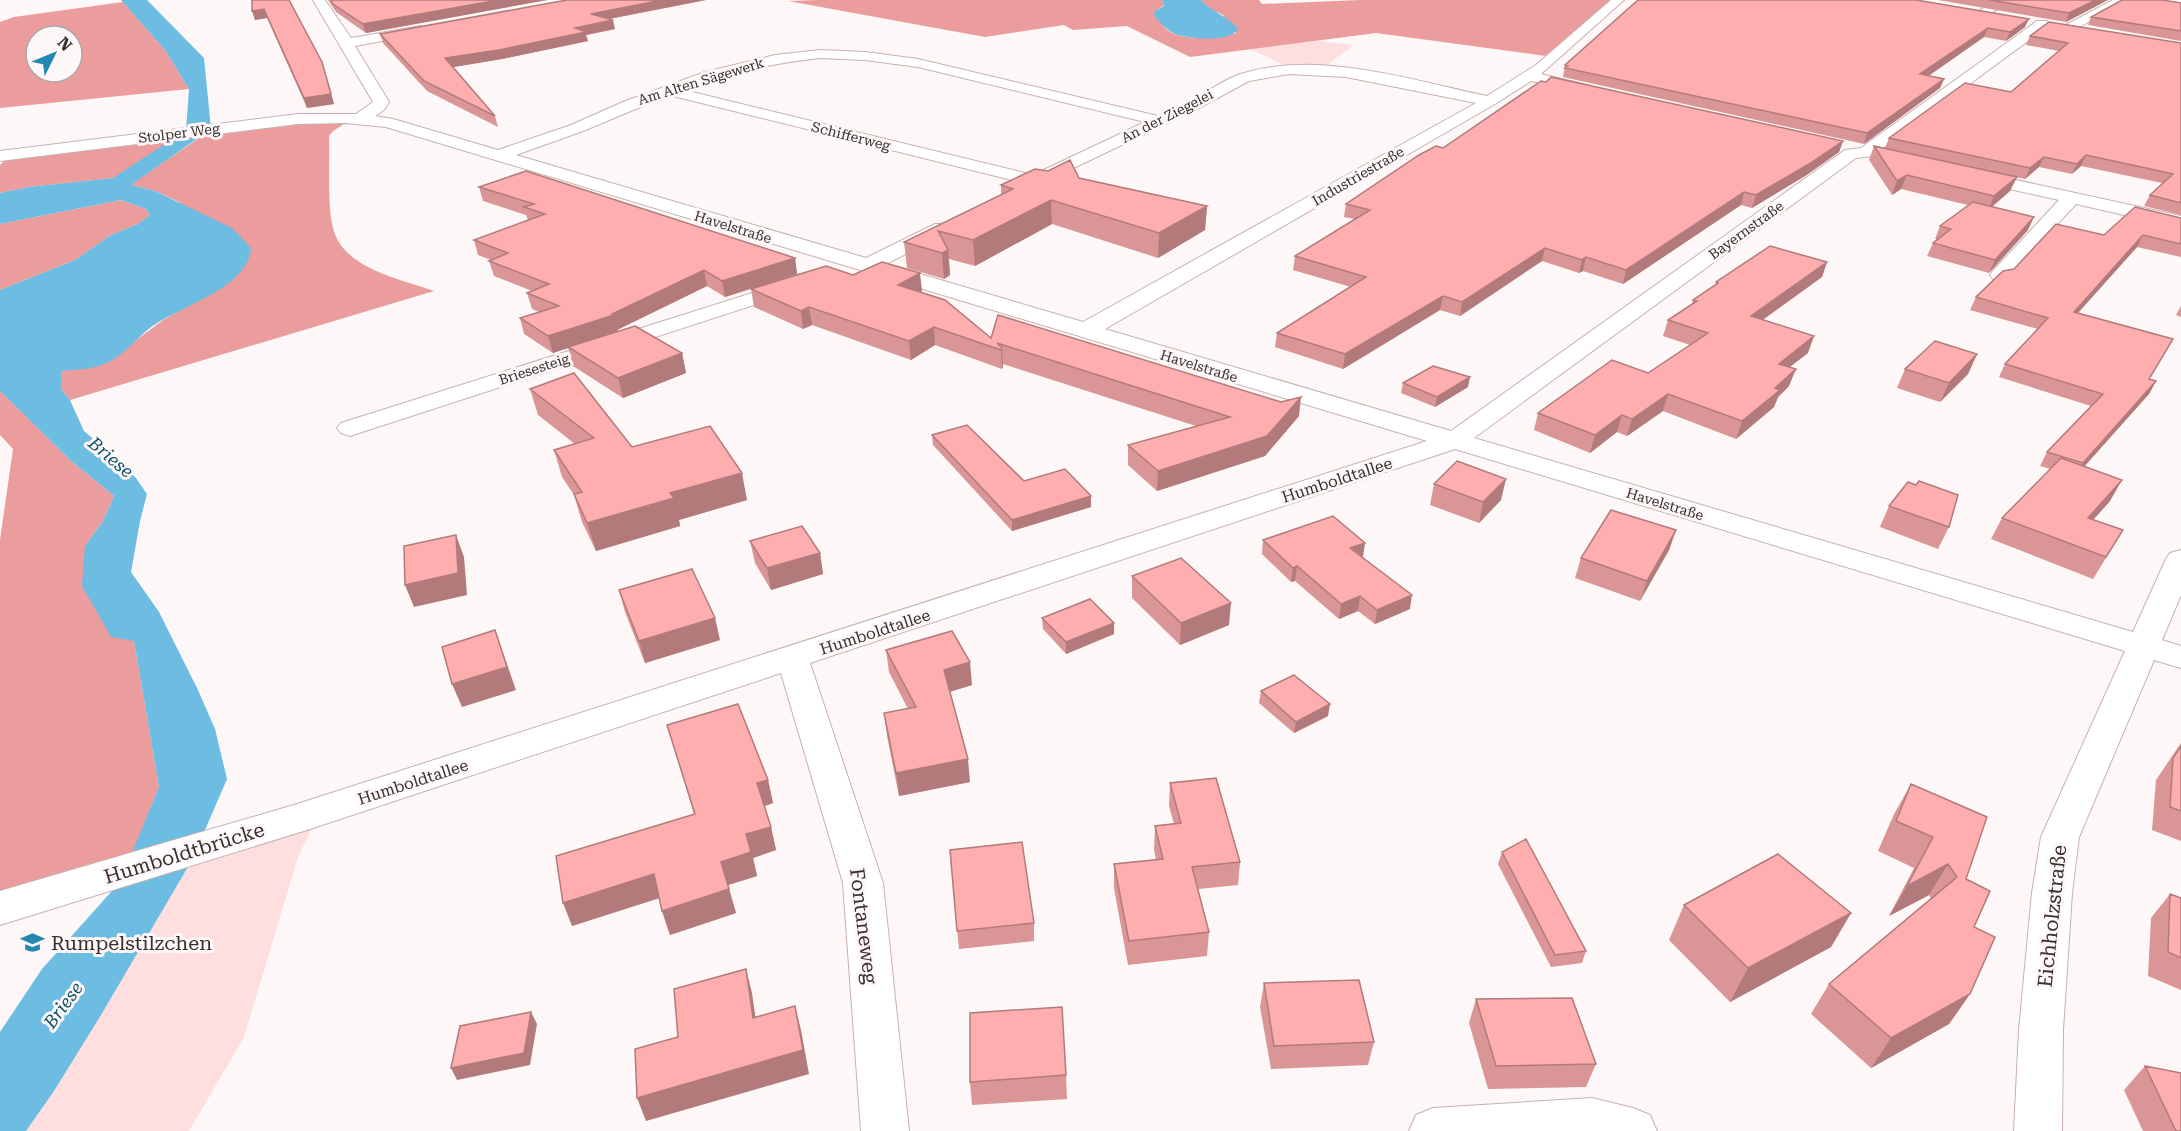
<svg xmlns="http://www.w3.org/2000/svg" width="2181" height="1131" viewBox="0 0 2181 1131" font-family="'Roboto Serif',serif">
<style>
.green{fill:#fedede}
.forest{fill:#eb9c9d;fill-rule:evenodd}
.water{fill:#6dbce1}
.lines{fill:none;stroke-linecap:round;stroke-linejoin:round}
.street-casing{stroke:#c9b0b0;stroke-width:2}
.street{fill:#fff;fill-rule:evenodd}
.wall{fill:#da9696}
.shaded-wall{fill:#b27a7a}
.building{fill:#feaeaf;stroke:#b27a7a;stroke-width:1.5}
.labels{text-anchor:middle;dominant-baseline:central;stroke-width:6;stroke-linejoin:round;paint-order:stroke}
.far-street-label{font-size:14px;fill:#392f2f;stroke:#fdf7f7}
.street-label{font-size:16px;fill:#392f2f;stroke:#fdf7f7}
.water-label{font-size:18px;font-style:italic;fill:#0e4f69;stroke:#fdf7f7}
.near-street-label{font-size:20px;fill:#392f2f;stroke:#fdf7f7}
.near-poi-label{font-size:20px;fill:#392f2f;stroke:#fdf7f7;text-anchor:start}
</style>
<rect width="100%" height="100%" fill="#fdf7f7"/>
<path class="green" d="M1318,41L1354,45L1328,64L1284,65L1250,49Z
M324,803L298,857L244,1037L189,1131H26L54,1091L192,860Z"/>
<path class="forest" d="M818,0H1162L1164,5L1156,11C1158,16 1161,24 1165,28C1179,42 1219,39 1236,33L1223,15L1209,8L1201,0H1259L1262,4L1360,0H1613L1546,56L1376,33L1190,57L1127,26L1073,30L1064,25L985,37L788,1Z
M123,2L165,50L189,89L0,108V22L14,17ZM36,36H72V72H36Z
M350,120L333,131L329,136C330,161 327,206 333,228C343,269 401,279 434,291L70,400L61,389V371L106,363L163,320L228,283L179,202L155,191L130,185L211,130Z
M181,134L114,178L29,187L0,193V165L9,156Z
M121,200L146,209L150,215L138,224L111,235L75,260L0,290V224Z
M0,391L70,460L114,496L103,521L85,546L134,641L159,787L129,863L0,901V540L13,449L0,435Z"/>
<path class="water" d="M121,0H147L204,58L211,129L131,185L155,191L232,228L251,248C248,289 179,306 150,328C136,339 124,355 107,363C93,369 76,370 61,371V389L70,400L84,431L123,464L136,478L147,494L140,521L131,572L159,612L198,690L215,729L227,779L192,860L101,1015L54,1091L26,1131H0V1032L42,969L120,882L159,787L134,641L111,637L82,586L85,546L103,521L114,496L70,460L0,391V290L75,260L111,235L138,224L150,215L146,209L121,200L0,224V193L29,187L113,178L186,130L189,89L165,50Z
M1162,0H1201C1212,12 1228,16 1238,29C1230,43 1189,39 1175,34C1167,30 1159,23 1154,15L1155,11L1164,6Z"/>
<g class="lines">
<defs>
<path id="street" d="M313,0H325L351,38L421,26L428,30L421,34L355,46L389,102L384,110L375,116L393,119L498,150L571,125L623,102L705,72L775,55L820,50L865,52L918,59L1158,116C1172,110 1186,103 1199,96C1215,87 1230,76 1248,72C1323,51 1414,81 1487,96L1536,65L1611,0H1624L1541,74L1591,86L1593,89L1591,92L1586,93L1531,81L1495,104L1105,329L1451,431L1845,150L1861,148L2037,21H2047L2048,24L2047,27L1872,156L1856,158L1474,438L2133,632L2166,559L2170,553L2181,550V595L2162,640L2181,646V668L2154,660L2079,837L2072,893L2063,1030L2062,1131H2014L2019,1030L2032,893L2041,837L2125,651L1455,449L810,663L883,883L909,1131H861L843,883L781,673L310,829L0,925V891L294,805L1427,441L386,127L345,123L298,124L0,161V151L298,114H356L373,102ZM820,58L865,60L918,67L1145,122L1033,175L684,90C728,73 773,63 820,58ZM1289,74L1346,77L1476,103L1083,322L886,264L949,232L952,228L949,224H935L866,258L516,155L583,131L669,95L1036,186L1201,107L1249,81Z
M1998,0H2014L1985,16L1981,17L1975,13Z
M2113,0H2128L2072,31H2062L2060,28Z
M1975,171L2181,216V228L2076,204L2007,279L2000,281L1993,279L1990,275L1993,271L2059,200L1969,180L1966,176L1969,172Z
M793,280L800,282L804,286L800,290L359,433L350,436L341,433L337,428L341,423Z
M1592,1098L1633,1108L1650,1115L1657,1131H1409L1416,1115L1433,1108Z"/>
</defs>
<use href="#street" class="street-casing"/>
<use href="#street" class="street"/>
</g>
<path class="wall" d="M252,0L322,62L334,104L307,108L267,18L255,20Z
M328,0H547L366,33L336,12Z
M706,0L609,19L615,29L586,35L588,41L502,59L453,67L495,116L498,127L427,91L383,43L380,34Z
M1638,0L2025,27L2006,41L1984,37L1928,76L1944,79L1940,88L1864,144L1563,77L1565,65Z
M1938,0H2108L2066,22Z
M2181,3V41L2088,25L2091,17Z
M2030,36L2181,43V215L2144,206L2150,195L2162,183L2081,166L2072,174L2039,167L2025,179L1885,148L1889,138L2011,92L2059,51L2026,45Z
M1843,141L1839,152L1805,176L1752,208L1741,205L1623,284L1583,271L1579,273L1542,261L1460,316L1440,310L1343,369L1275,347L1277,333L1351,287L1293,270L1295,256L1355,219L1344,217L1346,204L1443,148Z
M1874,146L2017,177L2010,191L1992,207L2028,230L1989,273L1927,256L1933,243L1937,239H1935L1940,226L1968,205L1901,189L1892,195L1869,160Z
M1079,178L1207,206L1205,230L1158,258L1052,224L975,266L949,259L950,275L944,279L907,268L904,242L1001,195V185Z
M479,187L795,258L797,274L725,297L707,286L617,330L618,331L682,353L686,373L623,398L573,366L568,347L553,353L524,334L520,318L539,312L532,309L527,293L532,291L494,276L489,261L491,260L478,255L474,240L528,220L526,215L483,201Z
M2181,218V257L2137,247L2078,313L2173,339L2149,379L2156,381L2149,394L2084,466L2110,501L2093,520L2123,530L2093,579L1991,539L2002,518L2051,469L2040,466L2047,452L2091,406L1999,377L2005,364L2038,329L1970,310L1976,297L2014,269L2104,235Z
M1827,262L1822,277L1763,320L1808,353L1789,367V386L1778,397L1774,407L1736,439L1663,411L1627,436L1617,432L1590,453L1534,430L1538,413L1648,373L1690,345L1663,336L1668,320L1692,304L1693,300L1716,285V282Z
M853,275L922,291L920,292L991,338L1299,416L1265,456L1157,491L1128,465V445L1196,426L1003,364L1002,369L935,345L911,360L812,325L803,329L754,307L751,289Z
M2181,306V317L2176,315Z
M1977,354L1968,374L1940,402L1897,388L1905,369Z
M1403,383L1468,387L1435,407L1401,393Z
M530,389L632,447L747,500L679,520L680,526L596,551L582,522L574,495L562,477L554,450L575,444L538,415Z
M932,435L1024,481L1091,507L1012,531L933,445Z
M1434,484L1501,500L1479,523L1430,505Z
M1889,506L1949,527L1938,549L1880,527Z
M1676,530L1669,550L1640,601L1575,578L1581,558Z
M1263,540L1363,557L1410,609L1375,624L1358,611L1339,619L1295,581L1291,582L1262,554Z
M750,541L820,553L823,574L771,590L755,563Z
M1132,576L1229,625L1180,645L1132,598Z
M619,590L720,640L645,663L625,612Z
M1042,618L1114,623V634L1066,654L1043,629Z
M886,650L972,685L949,692L970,782L899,796L887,736L884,713L908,709L889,672Z
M1261,691L1328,716L1294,733L1259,703Z
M667,725L768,780L773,803L764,806L771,827L776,850L753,858L757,876L728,885L736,913L670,935L662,911L660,898L572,926L694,814Z
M2181,743V841L2152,830L2156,780Z
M1170,783L1240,862L1238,885L1198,889L1209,932L1207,956L1128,965L1114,888V864L1156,860L1154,850L1155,826L1174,824L1169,806Z
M1911,784L1966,879L1974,927L1970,994L1949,1024L1871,1068L1811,1014L1829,984L1931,898L1929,895L1889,916L1914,868L1878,851L1894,814Z
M950,850L1034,923V941L959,949Z
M1502,852L1586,951L1582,963L1551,967L1498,864Z
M2170,894L2181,898V990L2148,976L2151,918Z
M1684,905L1851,913L1831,947L1730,1002L1669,940Z
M1264,983L1374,1042L1368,1065L1271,1069L1260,1007Z
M1476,999L1596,1064L1586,1087L1488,1089L1469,1023Z
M2145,1066L2181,1131H2143L2124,1090Z
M1066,1075L1067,1099L972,1105L970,1082Z"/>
<path class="shaded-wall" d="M499,0H547L366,33L363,24Z
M662,0H706L593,22L591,14Z
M2096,0H2108L2066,22L2069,13Z
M264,9L267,18L255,20L252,11Z
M2029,19L2025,27L2006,41L2010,32Z
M613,20L615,29L586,35L588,41L502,59L448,68L445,58Z
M1988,28L1984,37L1917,84L1920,74Z
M322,62L334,104L307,108L304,98Z
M1944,79L1940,88L1864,144L1867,133Z
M1843,141L1839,152L1805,176L1752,208L1756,195Z
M2086,155L2081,166L2072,174L2077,164Z
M2044,157L2039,167L2025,179L2030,168Z
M1907,175L1901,189L1892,195L1897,181Z
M2017,177L2010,191L1988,210L1994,196Z
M1744,192L1741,205L1623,284L1626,270Z
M1051,200L1052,224L975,266L973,240Z
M1207,206L1205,230L1158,258L1159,233Z
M2034,217L2028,230L1989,273L1995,260Z
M2143,235L2137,247L2068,324L2074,312Z
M1545,248L1542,261L1460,316L1462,302Z
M948,250L950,275L944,279L942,253Z
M1586,257L1583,271L1579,273L1582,260Z
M795,258L797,274L725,297L722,281Z
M1827,262L1822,277L1745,332L1751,316Z
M704,270L707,286L617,330L618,332L553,353L548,336L612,314Z
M920,273L922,291L900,302L898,285Z
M1443,296L1440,310L1343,369L1345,354Z
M809,307L812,325L803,329L801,311Z
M934,327L935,345L911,360L909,341Z
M1814,336L1808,353L1773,380L1779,364Z
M1002,348L1003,367L1002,369L1001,350Z
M682,353L686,373L623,398L618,378Z
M1977,354L1968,374L1940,402L1949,383Z
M1796,369L1789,386L1778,397L1774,407L1736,439L1742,421L1775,388Z
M1470,377L1468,387L1435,407L1437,397Z
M2156,381L2149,394L2075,477L2083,463Z
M1668,394L1663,411L1627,436L1632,419Z
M1301,397L1299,416L1265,456L1157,491L1158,471Z
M1622,415L1617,432L1590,453L1595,435Z
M742,473L747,500L679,520L680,526L596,551L587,523L670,493Z
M1506,479L1501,500L1479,523L1483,502Z
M2122,480L2110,501L2076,539L2088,518Z
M1091,496V507L1012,531V520Z
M1676,530L1669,550L1640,601L1647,581Z
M456,535L464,557L467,595L414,607L405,585Z
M1365,543L1363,557L1350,548Z
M820,553L823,574L771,590L767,568Z
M1297,566L1295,581L1291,582L1293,568Z
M1412,595L1410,609L1375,624L1377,610Z
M1360,596L1358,611L1339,619L1341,604Z
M1231,603L1229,625L1180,645L1181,623Z
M715,618L720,640L645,663L639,641Z
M1114,623V634L1066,654V642Z
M495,630L516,690L462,707L452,684Z
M970,662L972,685L946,693L944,670Z
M1330,704L1328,716L1294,733L1296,722Z
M968,759L970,782L899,796L896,773Z
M768,780L773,803L762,807L757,783Z
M771,827L776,850L753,858L757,876L728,885L721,862L746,834Z
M1948,864L1929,895L1889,916L1907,886Z
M654,874L662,897L572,926L563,903Z
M729,889L736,913L670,935L662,911Z
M1851,913L1831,947L1730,1002L1748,968Z
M746,969L752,993L759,1042L753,1018Z
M1970,994L1949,1024L1871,1068L1891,1038Z
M795,1006L801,1030L809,1074L646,1121L637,1098Z
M531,1012L537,1024L530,1065L457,1080L451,1068Z"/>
<path class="building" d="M252,0H289L322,62L331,94L304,98L264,9L252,11Z
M331,0H499L363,24L333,4Z
M567,0H662L591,14L613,20L575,28L586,32L499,50L445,58L495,116L424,81L380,34Z
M1638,0H1916L2029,19L2010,32L1988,28L1920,74L1944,79L1867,133L1565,68L1568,66L1565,65Z
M1989,0H2096L2069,13Z
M2122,0H2162L2181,3V31L2091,17Z
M2049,22L2181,43V203L2150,195L2173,174L2086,155L2077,164L2044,157L2030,168L1889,138L1965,83L2011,92L2068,43L2030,36Z
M1551,77L1843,141L1809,164L1756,195L1744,192L1626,270L1586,257L1582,260L1545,248L1462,302L1443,296L1345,354L1277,333L1366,277L1295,256L1370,210L1346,204L1419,155L1436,146L1443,148L1541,81L1546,82Z
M1874,146L2017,177L1994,196L1907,175L1897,181Z
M1070,160L1079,178L1207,206L1159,233L1051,200L973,240L938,231L948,250L942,253L904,242L1013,189L1001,185L1035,169L1048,171Z
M526,171L795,258L722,281L704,270L612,314L614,315L548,336L520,318L559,306L527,293L549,284L489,261L508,253L474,240L545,214L524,207L534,204L479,187Z
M1973,202L2034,217L1995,260L1933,243L1951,229L1940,226Z
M2135,207L2181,218V244L2143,235L2074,312L2173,339L2149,379L2156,381L2083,463L2047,452L2103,394L2005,364L2048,318L1976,297L2003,271L2014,269L2056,224L2104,235Z
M1770,246L1827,262L1751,316L1814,336L1779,364L1796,369L1775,388L1780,390L1742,421L1668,394L1632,419L1622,415L1595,435L1538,413L1612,360L1648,373L1708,333L1668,320L1697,301L1693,300L1718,283L1716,282Z
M882,262L920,273L898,285L945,300L991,338L998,315L1281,402L1301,397L1267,436L1158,471L1128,445L1230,417L997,343L1002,348L1001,350L934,327L909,341L809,307L801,311L751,289L826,266L853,275Z
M635,326L682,353L618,378L568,347Z
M1935,341L1977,354L1949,383L1905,369Z
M1433,366L1470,377L1437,397L1403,383Z
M574,373L632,447L710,426L742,473L670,493L674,498L587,523L574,494L582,492L554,450L594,438L530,389Z
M967,425L1024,481L1065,469L1091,496L1012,520L932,435Z
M2061,458L2122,480L2088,518L2123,530L2106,557L2002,518Z
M1457,461L1506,479L1483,502L1434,484Z
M1919,481L1958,495L1949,527L1889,506L1908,482L1916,485Z
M1611,510L1676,530L1647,581L1581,558Z
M1333,516L1365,543L1350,548L1412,595L1377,610L1360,596L1341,604L1297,566L1293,568L1263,540Z
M802,526L820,553L767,568L750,541Z
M456,535L458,573L405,585L404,546Z
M1181,558L1231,603L1181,623L1132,576Z
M692,569L715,618L639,641L619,590Z
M1090,599L1114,623L1066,642L1042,618Z
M495,630L507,667L452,684L442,647Z
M952,631L970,662L944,670L968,759L896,773L884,713L916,707L886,650Z
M1294,675L1330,704L1296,722L1261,691Z
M738,704L768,780L757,783L771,827L746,834L751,852L721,862L729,889L662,911L654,874L563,903L556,856L695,814L667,725Z
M2181,746V811L2170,807L2173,758Z
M1216,778L1240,862L1192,867L1209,932L1129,941L1114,864L1163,859L1155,826L1181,823L1170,783Z
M1911,784L1987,817L1966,879L1990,891L1974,927L1995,937L1970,994L1891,1038L1829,984L1957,877L1948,864L1907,886L1933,837L1896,821Z
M1526,839L1586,951L1555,955L1502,852Z
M1022,842L1034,923L957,931L950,850Z
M1778,854L1851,913L1748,968L1684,905Z
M2170,894L2181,898V958L2168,952Z
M746,969L753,1018L795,1006L803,1050L637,1098L635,1049L678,1037L674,989Z
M1359,980L1374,1042L1274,1046L1264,983Z
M1572,998L1596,1064L1496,1066L1476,999Z
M1062,1007L1066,1075L970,1082V1013Z
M531,1012L524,1053L451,1068L460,1026Z
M2145,1066L2181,1073V1131H2176Z"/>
<defs>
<symbol id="school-bare" viewBox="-9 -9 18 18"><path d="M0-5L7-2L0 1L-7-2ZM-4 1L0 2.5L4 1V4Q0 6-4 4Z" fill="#2288b1" stroke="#fdf7f7" stroke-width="2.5" paint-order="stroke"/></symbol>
</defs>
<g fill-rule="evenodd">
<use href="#school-bare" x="16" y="926" width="33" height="33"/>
</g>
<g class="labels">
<g class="far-street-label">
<text transform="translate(701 81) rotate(-17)">Am Alten Sägewerk</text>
<text transform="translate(1167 116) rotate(-27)">An der Ziegelei</text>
<text transform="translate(179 133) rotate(-7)">Stolper Weg</text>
<text transform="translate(851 136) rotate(14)">Schifferweg</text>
<text transform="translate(1358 176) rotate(-30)">Industriestraße</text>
<text transform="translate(733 227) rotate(17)">Havelstraße</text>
<text transform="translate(1746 230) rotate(-36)">Bayernstraße</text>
<text transform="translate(1199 366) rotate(17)">Havelstraße</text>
<text transform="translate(534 369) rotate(-18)">Briesesteig</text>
<text transform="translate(1665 504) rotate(17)">Havelstraße</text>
</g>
<g class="street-label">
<text transform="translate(1337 480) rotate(-18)">Humboldtallee</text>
<text transform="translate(875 632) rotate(-18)">Humboldtallee</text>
<text transform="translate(413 782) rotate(-18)">Humboldtallee</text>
</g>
<g class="water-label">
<text transform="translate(111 457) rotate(40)">Briese</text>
<text transform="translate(63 1005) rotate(-54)">Briese</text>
</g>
<g class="near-street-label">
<text transform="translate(184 853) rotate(-17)">Humboldtbrücke</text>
<text transform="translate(2052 916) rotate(-84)">Eichholzstraße</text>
<text transform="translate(864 926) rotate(83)">Fontaneweg</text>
</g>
<g class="near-poi-label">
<text x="51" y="943">Rumpelstilzchen</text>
</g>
</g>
<g transform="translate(54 54) rotate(47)"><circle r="28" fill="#fdf7f7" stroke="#afa7a7" stroke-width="1.5"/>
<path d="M0-4.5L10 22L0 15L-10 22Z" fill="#2288b1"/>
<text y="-9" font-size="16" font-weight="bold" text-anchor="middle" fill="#392f2f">N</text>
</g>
</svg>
